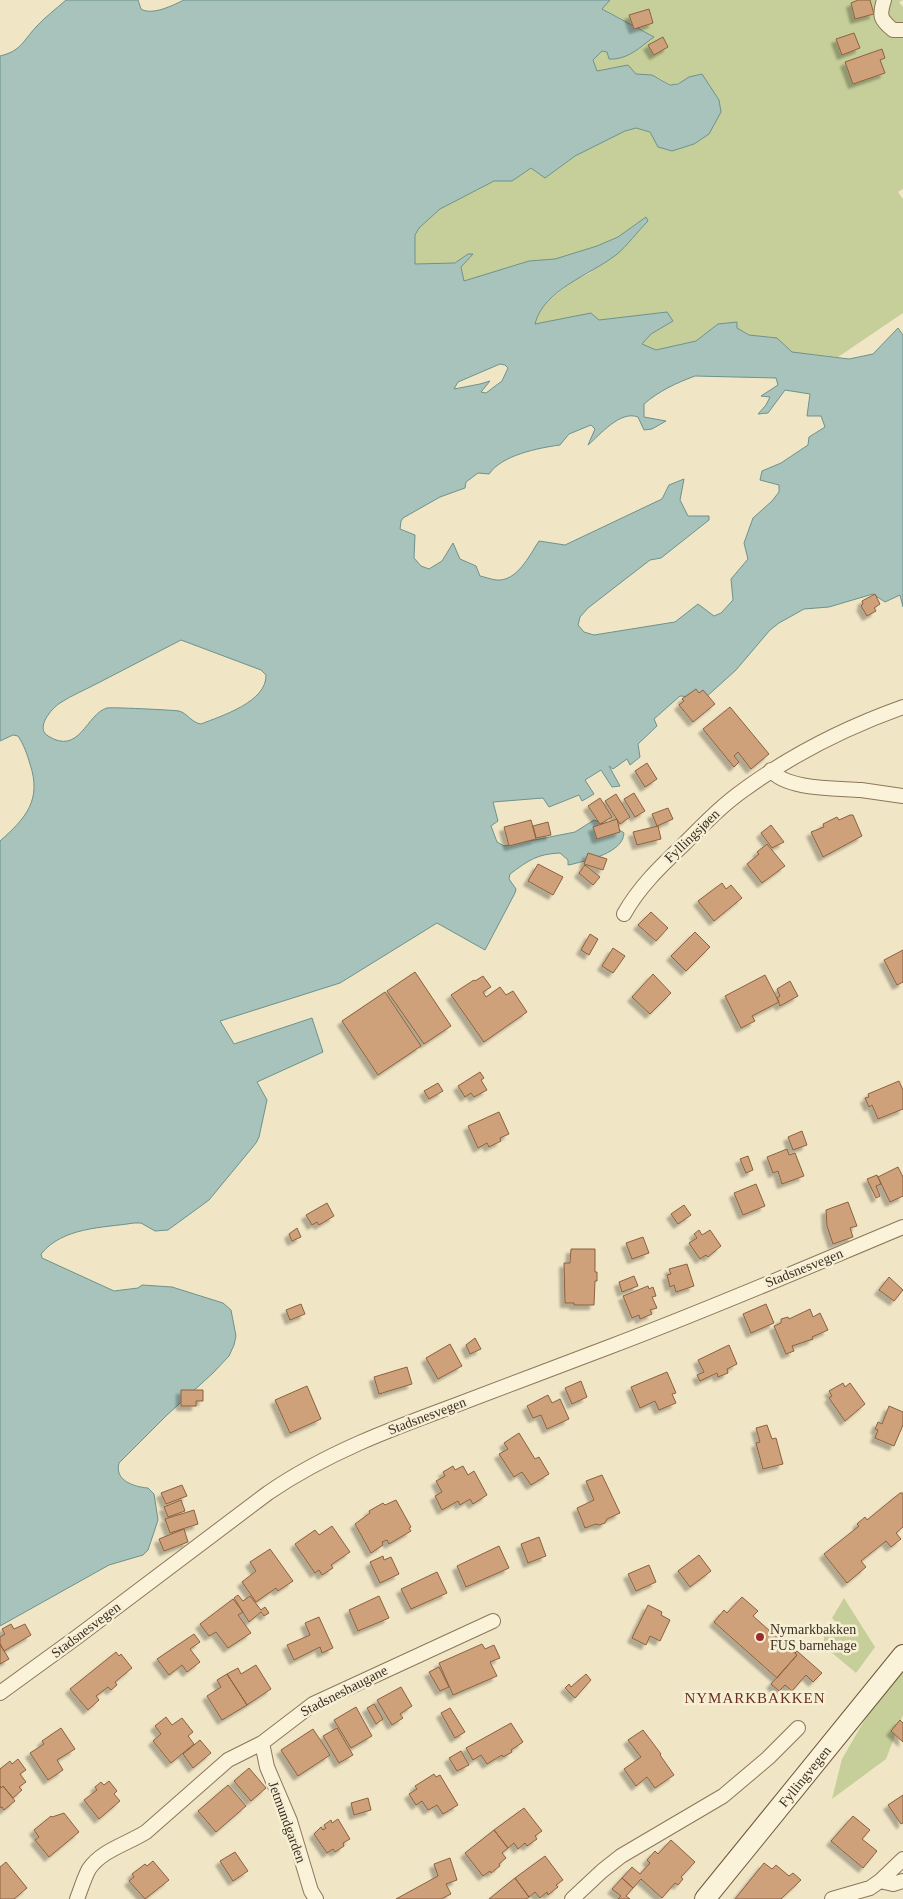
<svg xmlns="http://www.w3.org/2000/svg" width="903" height="1899" viewBox="0 0 903 1899" font-family="'Times New Roman',serif">
<style>
.green{fill:#c6cf99}
.water{fill:#a7c3bc;stroke:#6d928b;fill-rule:evenodd}
.building{fill:#cfa17a;stroke:#8c613f;filter:url(#shadow)}
.lines{fill:none;stroke-linecap:round;stroke-linejoin:round}
.street-casing{stroke:#8c775a;stroke-width:16}
.secondary-casing{stroke:#6e583d;stroke-width:22}
.street{stroke:#faf2d9;stroke-width:14}
.secondary{stroke:#faf2d9;stroke-width:20}
.poi-dot{fill:#9d2c28;stroke:#f7efd5;stroke-width:2}
.labels{text-anchor:middle;dominant-baseline:central;stroke-width:5;stroke-linejoin:round;paint-order:stroke}
.street-label{font-size:14px;fill:#3b2e1f;stroke:#f7efd5}
.poi-label{font-size:14px;fill:#3b2e1f;stroke:#f7efd5;text-anchor:start}
.neighbourhood-label{font-size:15px;letter-spacing:1px;fill:#6a301d;stroke:#f7efd5}
</style>
<defs>
<filter id="shadow"><feDropShadow dx="-4.5" dy="4.5" stdDeviation="1" flood-color="#0004"/></filter>
</defs>
<rect width="100%" height="100%" fill="#f0e5c5"/>
<path class="green" d="M610,0H903L899,2L903,7V189L898,192L903,199V313L838,357L792,352L776,338L749,335L737,328V322L718,324L696,341L656,350L642,344L651,334L673,321L667,312L598,320L591,313L535,324L537,314L548,301L573,281L590,273L646,217L618,237L597,246L555,259L529,261L464,282L461,267L472,255L468,254L455,263L415,264V235L419,228L440,209L494,181H512L531,168L545,178L575,156L625,131L636,128L650,132L658,147L689,77C667,91 672,82 652,75C648,74 641,74 636,74L628,66L597,71L593,59L602,51L607,52L654,37L601,8Z
M844,1598L875,1647L856,1673L824,1646V1632L827,1627L843,1630L832,1618Z
M903,1663V1715L886,1759L832,1799L842,1759L890,1676Z"/>
<path class="water" d="M66,0H138L141,9C153,16 173,5 184,0H610L602,9L654,37C640,47 628,60 609,59L607,52L602,51L593,60L597,71L628,65L636,74L652,75L670,85L678,84L689,77L702,74L719,100L721,112L709,134L694,144L672,151L658,147L650,132L636,128L625,131L575,156L545,178L531,168L512,181H494L440,209L419,228L415,235V264L455,263L468,254H473L461,267L464,281L529,261L555,259L597,246L618,237L646,217L648,221C637,232 627,246 616,255C590,275 543,290 535,324L591,313L599,320L667,312L673,321L651,334L642,344L656,350L696,341L718,324L737,322V328L749,335L777,338L792,352L849,359L873,354L898,328L903,335V607L900,595L885,602L873,594L829,607L804,609L779,623L770,630L736,670L705,698L680,696L654,719L657,726L638,744L640,757L630,765L627,759L613,769L609,766L620,786L612,787L601,770L585,780L594,794L582,801L579,795L549,807L543,798L493,802L498,821L491,826L497,842L504,846L575,832L594,820L621,831L624,833C623,853 588,860 573,864L568,865V860L560,853C537,854 529,860 510,874L509,879L516,889L515,893L485,950L437,923L340,983L220,1021L234,1044L312,1018L323,1052L257,1082L267,1100L259,1137L256,1143L209,1200L168,1230L155,1231L141,1223H134C102,1228 63,1227 41,1254L42,1258L114,1291L138,1288L142,1285L172,1287L223,1303L231,1310L236,1336L234,1345L229,1356L213,1373L167,1415L119,1463C114,1481 135,1487 148,1488L154,1494L158,1520L148,1550L143,1555L109,1565L0,1626V841C26,818 42,800 30,764C27,754 24,745 18,736L13,735L0,741V56C21,51 23,41 36,27C45,17 56,9 66,0ZM500,364L505,365L508,368L502,381L486,393L481,392L490,381L480,384L454,389L458,382ZM695,376L776,378L778,385L761,396L770,397L766,405L758,414L768,413L785,390L810,394L807,416H821L825,427L809,437L808,445L781,463L762,471L760,480L779,485V492L772,501L753,518L744,543L748,559L731,579L733,600L721,613L714,616L698,604L675,622L594,635L584,632L578,625L580,617L588,608L650,560L661,558L709,520V516H688L680,500L684,479L669,485L662,499L565,545L539,541C529,556 517,582 496,580C490,579 485,577 480,576L476,566L460,559L453,543L442,561L429,569L421,566L414,558L415,535L400,529L401,521L403,518L440,497L465,488L466,482L478,473L489,474C502,455 538,448 560,445L569,434L591,425L595,429L588,445C600,435 620,410 638,417L644,430L652,429L666,421L644,417V404C659,391 676,383 695,376ZM181,640L261,670L266,675C267,702 221,716 201,724C192,723 187,713 179,711C172,710 111,707 107,708C86,714 80,756 48,736C35,728 51,709 60,703C72,695 87,689 100,682C127,668 154,654 181,640Z"/>
<path class="building" d="M858,0H870L874,14L855,19L851,3Z
M649,9L653,23L634,29L629,15Z
M854,33L860,48L842,55L836,39Z
M663,37L668,47L654,55L648,45Z
M882,49L885,58L880,60L885,73L853,84L845,62Z
M875,594L880,604L874,608L876,611L867,616L861,606L863,604L862,601Z
M696,689L699,693L703,690L715,704L693,722L679,705L684,701L682,699Z
M730,707L769,754L751,769L738,752L734,756L739,762L734,767L703,729Z
M647,763L657,779L645,787L635,771Z
M634,793L645,811L635,817L624,799Z
M616,794L630,817L620,824L605,801Z
M600,798L612,817L600,824L588,806Z
M668,808L673,819L657,826L652,814Z
M850,815H853L862,836L823,857L811,832L824,827L823,824L837,817L839,820Z
M617,819L620,832L597,839L593,827Z
M531,820L536,839L509,846L504,827Z
M548,822L551,835L536,838L533,826Z
M771,825L784,842L772,848L761,833Z
M658,826L661,839L637,845L633,832Z
M767,844L785,866L762,883L747,864L759,854L757,852Z
M588,853L607,859L603,870L584,864Z
M538,864L563,877L553,895L528,881Z
M585,865L600,877L593,885L579,873Z
M722,883L726,889L731,885L742,898L714,921L698,901Z
M651,912L668,928L656,941L638,925Z
M695,932L710,947L686,971L671,956Z
M590,934L598,939L589,955L581,950Z
M613,948L625,956L613,973L602,966Z
M903,950V982L897,985L884,960Z
M415,972L451,1026L424,1044L387,991Z
M653,974L671,993L650,1014L632,997Z
M765,975L779,1002L752,1016L755,1021L741,1028L725,996Z
M483,976L491,987L483,992L486,997L500,987L506,995L513,991L527,1012L484,1042L451,995L474,980L475,981Z
M790,981L798,996L780,1006L777,998L780,996L777,989Z
M385,992L421,1046L378,1075L342,1021Z
M480,1072L484,1078L481,1080L487,1090L474,1097L471,1093L465,1097L458,1086Z
M899,1081L903,1090V1109L878,1119L872,1105L869,1107L865,1098L869,1097L868,1094Z
M438,1083L443,1091L429,1099L424,1091Z
M499,1112L509,1134L500,1138L501,1141L489,1147L487,1143L478,1148L468,1126Z
M802,1131L807,1145L793,1150L788,1137Z
M787,1149L789,1155L795,1153L804,1176L782,1184L778,1171L773,1173L767,1157Z
M748,1156L753,1170L746,1173L740,1159Z
M898,1167L903,1177V1196L890,1202L878,1177Z
M877,1175L881,1184L876,1186L880,1196L876,1198L867,1179Z
M756,1184L765,1206L743,1215L734,1193Z
M848,1202L857,1226L850,1228L853,1237L833,1244L827,1226L826,1210Z
M327,1203L334,1216L319,1225L317,1222L312,1225L306,1215Z
M684,1205L691,1215L678,1224L671,1214Z
M297,1228L301,1237L292,1241L289,1234Z
M699,1230L702,1235L710,1230L721,1246L708,1257L706,1255L700,1259L689,1243L697,1238L694,1234Z
M643,1237L649,1253L632,1259L626,1243Z
M571,1249H595V1272H597V1281H595L594,1305H574V1303H565L564,1263H570Z
M687,1264L694,1286L676,1292L674,1285L670,1287L667,1275L671,1274L669,1269Z
M634,1276L638,1286L622,1292L619,1282Z
M889,1277L903,1290L894,1301L879,1290Z
M648,1286L649,1289L653,1287L656,1296L652,1297L657,1308L650,1310L652,1314L640,1319L639,1315L632,1318L623,1296Z
M301,1304L305,1314L290,1320L286,1310Z
M766,1304L774,1323L751,1333L743,1314Z
M810,1309L813,1317L820,1313L828,1330L812,1337L813,1339L792,1346L794,1351L786,1354L774,1326L781,1323V1319L788,1317L789,1319Z
M475,1338L481,1349L470,1354L466,1345Z
M450,1344L462,1366L438,1379L426,1358Z
M729,1345L737,1364L727,1369L728,1373L718,1377L717,1373L700,1381L697,1375L704,1372L698,1360Z
M407,1367L412,1384L379,1394L374,1377Z
M667,1372L676,1393L672,1394L676,1403L659,1410L655,1401L640,1408L631,1387Z
M581,1381L587,1397L572,1404L565,1388Z
M843,1383L845,1387L850,1383L865,1404L845,1421L829,1398L832,1396L829,1391Z
M307,1386L321,1419L290,1433L275,1400Z
M181,1390H203V1401H196V1406H181Z
M548,1395L552,1403L560,1399L569,1419L547,1429L541,1415L533,1418L527,1406Z
M889,1406L903,1412V1425L894,1446L875,1438L878,1430L875,1429L878,1422L882,1424Z
M767,1425L772,1439L776,1438L783,1464L763,1469L756,1443L760,1442L756,1428Z
M519,1433L535,1459L539,1457L549,1474L531,1485L522,1472L514,1477L499,1454L508,1449L504,1443Z
M453,1466L455,1470L463,1466L468,1475L474,1471L487,1495L473,1504L470,1499L460,1505L458,1501L442,1510L435,1496L442,1492L436,1481L445,1476L443,1472Z
M602,1475L620,1513L607,1519L605,1523L599,1525L596,1524L585,1528L577,1508L594,1500L586,1481Z
M182,1485L187,1496L166,1504L161,1493Z
M900,1493H903V1527L896,1533L901,1539L891,1547L886,1541L861,1561L866,1567L847,1583L824,1554L859,1526L857,1524L865,1517L867,1520Z
M181,1500L185,1511L168,1517L164,1507Z
M396,1500L411,1527L409,1528L411,1531L389,1544L387,1540L382,1542L383,1545L371,1553L355,1524L370,1513L369,1511L383,1503L385,1505Z
M194,1510L198,1524L170,1533L165,1519Z
M332,1526L350,1552L331,1565L333,1568L322,1575L319,1570L315,1573L295,1544L315,1530L319,1535Z
M184,1529L188,1542L164,1551L159,1539Z
M539,1537L546,1556L528,1563L521,1544Z
M499,1546L509,1568L466,1587L457,1566Z
M270,1549L293,1581L278,1591L276,1588L256,1602L242,1582L256,1571L250,1562Z
M699,1555L711,1571L690,1587L678,1571Z
M383,1556L384,1560L391,1557L399,1574L380,1583L370,1562Z
M649,1565L656,1582L636,1591L628,1574Z
M437,1572L447,1593L411,1609L401,1589Z
M238,1595L243,1601L250,1596L261,1610L265,1607L269,1613L264,1616L261,1612L249,1622L234,1598Z
M379,1596L389,1618L358,1631L349,1610Z
M742,1597L758,1611L753,1616L797,1655L777,1678L714,1622L724,1610L727,1613Z
M233,1599L243,1612L238,1615L251,1633L228,1648L216,1632L209,1636L200,1624Z
M648,1605L662,1612L661,1615L670,1620L660,1641L650,1636L646,1645L632,1638Z
M319,1617L333,1648L322,1653L320,1647L294,1660L287,1645L310,1635L305,1623Z
M11,1624L14,1629L25,1624L31,1635L4,1651L0,1644V1637L5,1634L2,1629Z
M194,1634L200,1642L190,1649L200,1662L187,1672L182,1665L169,1675L157,1659Z
M0,1644L9,1659L0,1664Z
M482,1644L485,1649L494,1645L500,1658L490,1662L497,1676L453,1695L439,1663Z
M797,1651L822,1673L813,1682L806,1675L792,1691L785,1685L779,1691L771,1684L797,1655L795,1653Z
M116,1652L119,1656L121,1654L132,1668L115,1682L117,1685L111,1690L108,1687L96,1696L99,1700L88,1710L70,1689Z
M256,1665L271,1689L247,1705L227,1674L238,1668L241,1674Z
M439,1667L449,1687L440,1691L429,1672Z
M227,1674L247,1705L222,1720L207,1696L221,1687L217,1680Z
M586,1674L591,1680L575,1698L565,1688L569,1684L571,1687Z
M401,1687L412,1706L400,1714L403,1718L392,1725L377,1700Z
M374,1704L383,1719L376,1724L367,1708Z
M356,1707L372,1736L351,1748L334,1720Z
M450,1708L465,1732L455,1738L441,1713Z
M166,1717L172,1725L182,1718L193,1732L188,1736L194,1744L171,1763L153,1741L161,1734L155,1726Z
M900,1720L903,1723V1742L891,1731Z
M511,1723L523,1742L511,1750L512,1752L503,1757L502,1755L487,1764L481,1755L473,1760L466,1748Z
M61,1728L75,1749L57,1760L63,1770L48,1780L30,1753L44,1744L42,1741Z
M337,1728L353,1755L339,1763L323,1736Z
M313,1729L330,1755L298,1776L281,1750Z
M643,1730L661,1754L660,1755L674,1775L655,1788L647,1777L636,1786L624,1769L641,1757L628,1740Z
M200,1740L211,1753L193,1768L183,1754Z
M461,1751L469,1765L457,1771L449,1758Z
M18,1759L26,1770L20,1774L26,1782L19,1787L22,1790L13,1798L3,1786L1,1788L0,1786V1769L10,1761L12,1764Z
M249,1768L266,1788L251,1801L234,1781Z
M434,1774L436,1777L440,1775L458,1805L443,1814L437,1805L428,1810L422,1801L416,1805L409,1794L417,1789L415,1786Z
M109,1781L117,1791L114,1794L120,1801L99,1819L84,1800L97,1790L95,1787L101,1782L104,1785Z
M228,1785L246,1806L216,1832L198,1811Z
M0,1786L1,1788L3,1786L15,1801L4,1810L2,1807L0,1808Z
M903,1795V1823L901,1824L888,1805Z
M368,1798L371,1810L354,1815L351,1803Z
M524,1808L542,1831L535,1836L537,1839L527,1846L525,1843L518,1849L514,1843L508,1848L494,1830Z
M64,1813L79,1832L49,1857L35,1840L39,1837L34,1830L51,1816L52,1817Z
M853,1816L870,1830L862,1839L877,1851L863,1868L831,1841Z
M338,1819L350,1839L343,1843L344,1846L335,1852L333,1849L327,1853L314,1834L321,1827L323,1830L326,1828L324,1825L331,1820L332,1823Z
M494,1830L508,1848L502,1853L506,1858L499,1864L500,1866L491,1873L490,1871L483,1876L465,1853Z
M671,1840L695,1862L681,1877L683,1879L678,1885L675,1883L662,1898L641,1879L633,1888L622,1878L632,1867L640,1874L650,1863L647,1860L655,1851L658,1854Z
M235,1852L248,1871L233,1881L220,1861Z
M545,1856L563,1880L556,1885L558,1887L548,1895L547,1892L540,1898L535,1892L529,1897L515,1878Z
M450,1858L457,1880L446,1884L451,1894L441,1899H396L438,1876L434,1864Z
M153,1861L169,1880L145,1899L129,1881L134,1877L132,1874L145,1864L147,1866Z
M6,1862L27,1888L14,1899H0V1867Z
M764,1863L772,1869L776,1865L789,1876L793,1873L801,1880L781,1899H735Z
M515,1878L529,1897L526,1899H489Z
M622,1878L633,1888L626,1896L630,1899H618L621,1896L612,1889Z"/>
<g class="lines">
<defs>
<path id="street" d="M884,0C879,16 880,19 893,30H903
M771,770C786,790 837,788 861,790C875,792 889,794 903,796
M624,914C639,887 661,866 683,845C703,825 722,805 745,789C793,754 847,727 903,707
M0,1693L77,1637L268,1493C326,1453 391,1429 456,1405C507,1386 558,1366 609,1347C708,1310 805,1268 903,1227
M262,1743L267,1767L290,1821L311,1891L316,1899
M880,1881L893,1884L903,1881
M77,1899C81,1889 84,1878 89,1869C102,1850 127,1844 146,1832L228,1760L262,1743L313,1704L493,1621
M572,1899L602,1871L621,1856L723,1796L768,1758L798,1728
M832,1899L870,1888L880,1881L903,1859"/>
<g id="secondary">
<path id="s1" d="M705,1899L903,1655"/>
</g>
</defs>
<use href="#street" class="street-casing"/>
<use href="#secondary" class="secondary-casing"/>
<use href="#street" class="street"/>
<use href="#secondary" class="secondary"/>
</g>
<circle class="poi-dot" cx="760" cy="1637" r="5"/>
<g class="labels">
<g class="street-label">
<text transform="translate(692 836) rotate(-44)">Fyllingsjøen</text>
<text transform="translate(804 1268) rotate(-22)">Stadsnesvegen</text>
<text transform="translate(427 1416) rotate(-21)">Stadsnesvegen</text>
<text transform="translate(86 1630) rotate(-37)">Stadsnesvegen</text>
<text transform="translate(344 1691) rotate(-27)">Stadsneshaugane</text>
<text stroke="none"><textPath href="#s1" startOffset="158">Fyllingvegen</textPath></text>
<text transform="translate(287 1822) rotate(70)">Jetmundgarden</text>
</g>
<g class="poi-label">
<text x="770" y="1629">Nymarkbakken<tspan x="770" dy="16">FUS barnehage</tspan></text>
</g>
<g class="neighbourhood-label">
<text x="755" y="1698">NYMARKBAKKEN</text>
</g>
</g>
</svg>
